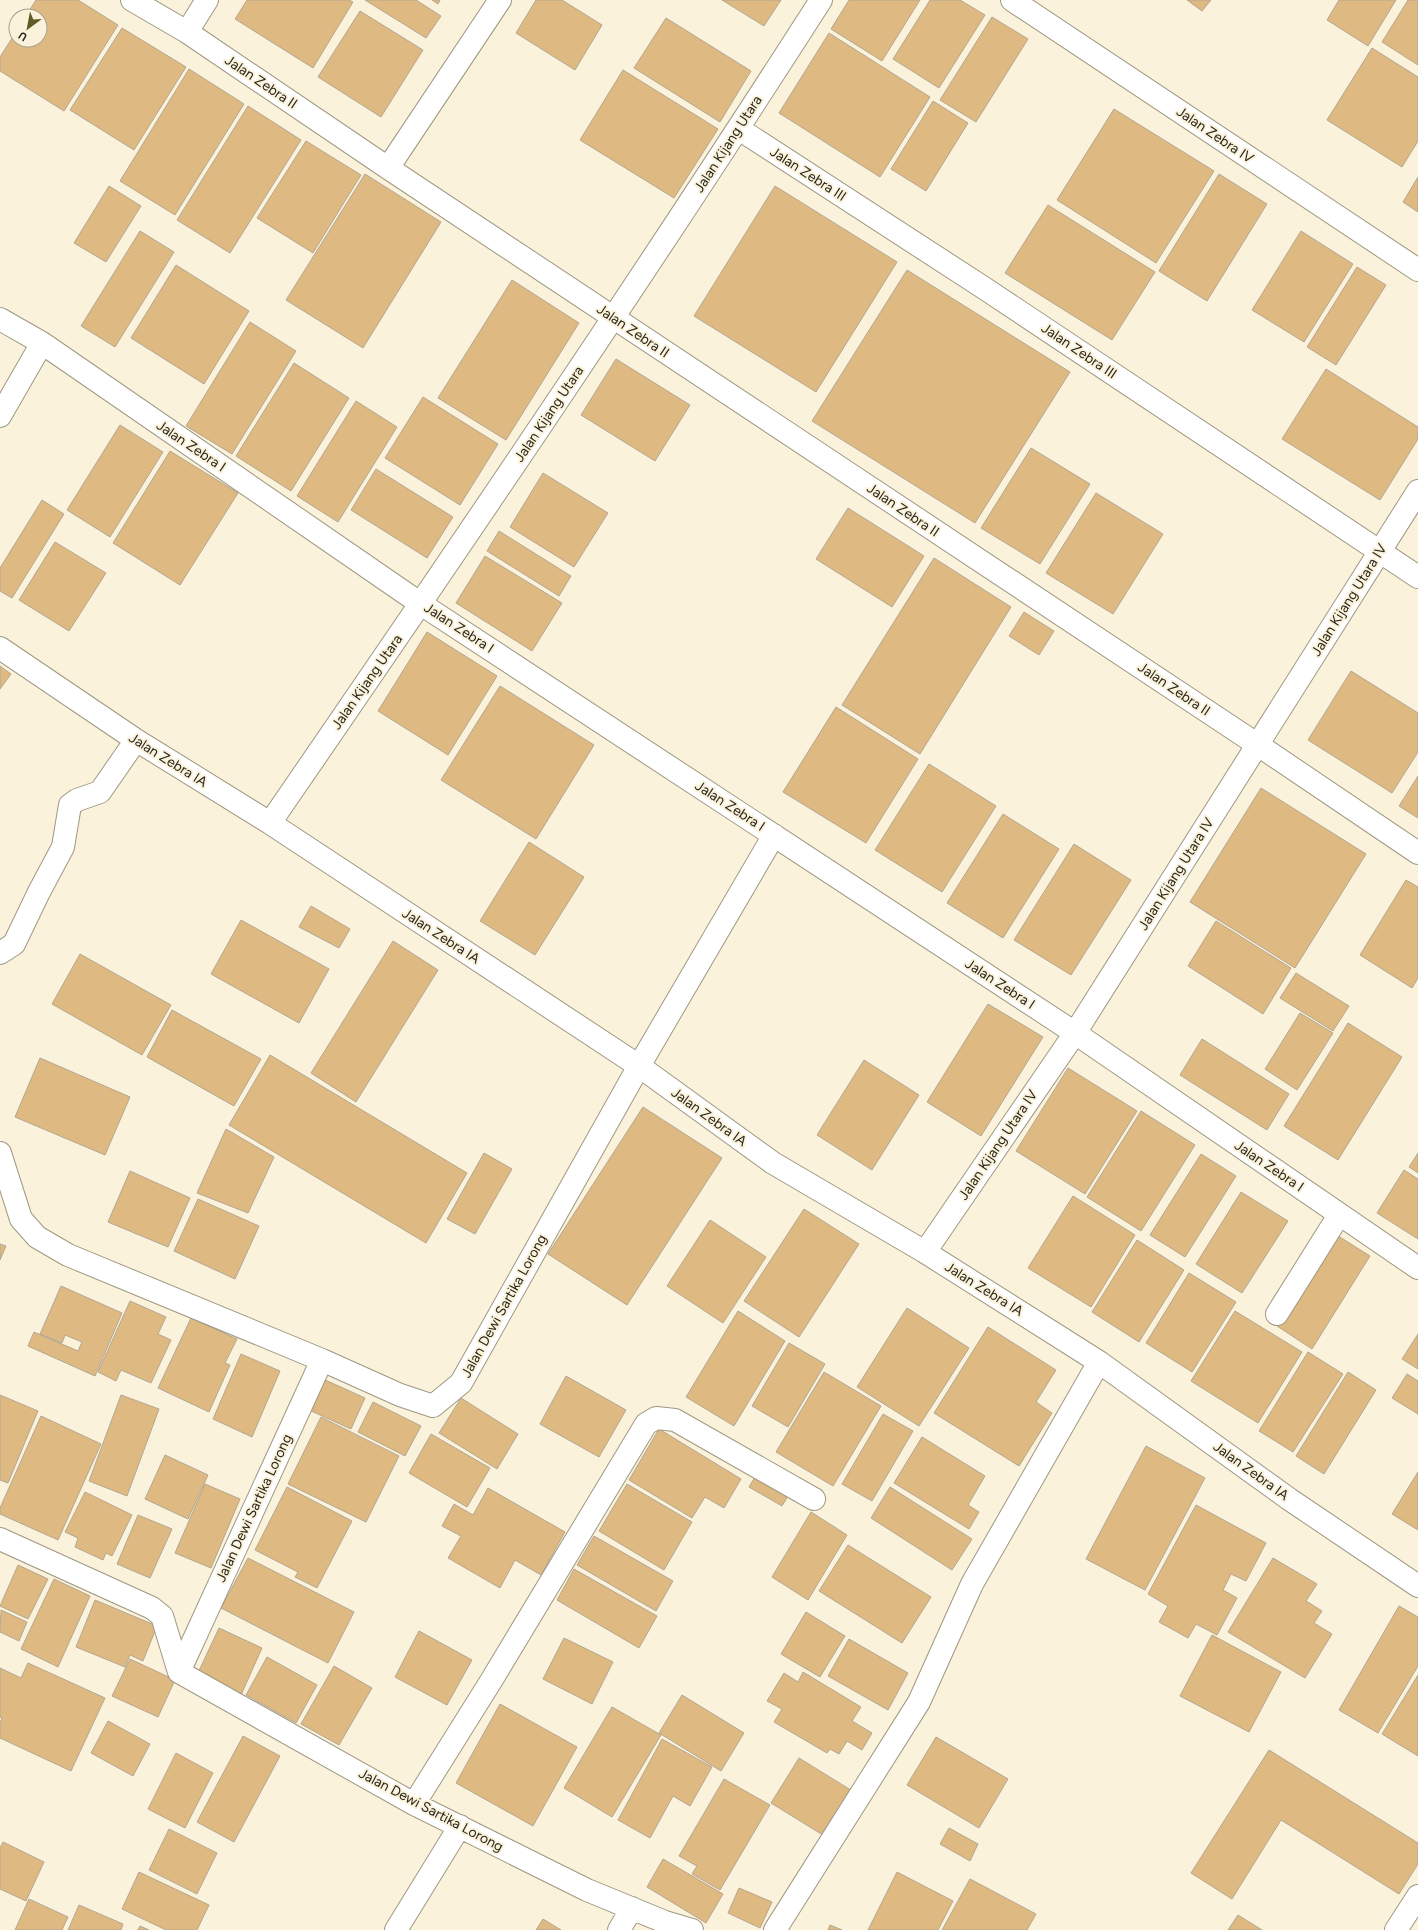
<svg xmlns="http://www.w3.org/2000/svg" width="1418" height="1930" viewBox="0 0 1418 1930" font-family="Figtree,sans-serif">
<style>
.building{fill:#deba82;stroke:#b4a692}
.lines{fill:none;stroke-linecap:round;stroke-linejoin:round}
.street-casing{stroke:#9f9882;stroke-width:24}
.street{stroke:#fff;stroke-width:22}
.labels{text-anchor:middle;dominant-baseline:central;stroke-width:4;stroke-linejoin:round;paint-order:stroke}
.street-label{font-size:14px;fill:#29261d;stroke:#faf2da}
</style>
<rect width="100%" height="100%" fill="#faf2da"/>
<path class="building" d="M36,0H78L118,25L64,111L0,71V57L16,32V40H40V16H26Z
M247,0H349L353,2L313,68L235,19Z
M365,0H416L441,16L426,38Z
M432,0H440L438,4Z
M536,0H562L602,25L575,70L516,33Z
M722,0H781L764,26Z
M849,0H920L882,61L831,29Z
M930,0H960L985,15L939,88L893,59Z
M1187,0H1211L1202,11Z
M1339,0H1396L1368,46L1327,20Z
M1408,0H1418V65L1382,42Z
M360,11L423,50L381,117L318,77Z
M992,17L1028,39L976,122L940,100Z
M666,18L751,71L720,122L634,68Z
M122,28L186,67L134,150L70,110Z
M829,33L930,97L880,177L779,113Z
M1372,48L1418,77V141L1402,167L1327,120Z
M189,69L244,104L175,215L120,181Z
M623,70L718,129L674,198L580,140Z
M933,101L968,123L926,191L891,169Z
M248,106L301,140L230,253L177,220Z
M1114,109L1214,171L1156,263L1057,200Z
M306,141L361,175L313,253L257,218Z
M365,174L441,222L363,348L286,300Z
M1219,174L1267,204L1207,301L1159,271Z
M1418,177V212L1403,202Z
M109,186L141,206L106,262L74,243Z
M775,186L897,262L816,392L694,316Z
M1048,205L1155,272L1112,340L1005,273Z
M140,231L174,252L115,347L81,326Z
M1301,231L1353,264L1304,342L1252,310Z
M176,265L249,311L204,384L131,338Z
M1357,267L1386,285L1336,365L1307,347Z
M907,270L1070,372L975,523L812,421Z
M512,280L579,323L506,440L438,398Z
M250,322L296,351L232,454L186,426Z
M616,359L690,405L655,461L581,415Z
M294,363L349,398L291,491L236,456Z
M1326,369L1418,427V439L1380,500L1282,439Z
M423,397L498,444L460,505L385,458Z
M356,401L397,427L338,522L297,496Z
M120,425L163,452L110,537L67,510Z
M1031,448L1090,484L1040,564L981,528Z
M170,451L238,493L180,585L113,543Z
M376,469L453,517L427,558L351,510Z
M543,473L608,513L574,567L510,527Z
M1096,493L1163,534L1113,614L1046,573Z
M42,500L64,514L12,598L0,591V568Z
M848,508L924,556L892,607L816,559Z
M499,531L571,576L559,596L487,551Z
M55,542L106,573L69,631L19,600Z
M485,556L562,603L532,651L456,603Z
M934,558L1011,607L920,754L842,705Z
M1024,612L1054,631L1039,655L1009,636Z
M427,632L497,676L448,755L378,711Z
M0,666L11,674L0,689Z
M1351,671L1418,713V752L1392,793L1308,740Z
M500,686L594,745L536,839L441,780Z
M836,707L918,759L866,843L783,792Z
M929,764L996,806L942,892L875,850Z
M1418,776V818L1399,806Z
M1261,788L1366,854L1295,968L1190,902Z
M1003,814L1059,849L1003,938L947,903Z
M529,842L584,877L535,955L480,921Z
M1074,844L1131,880L1071,975L1014,940Z
M1406,880L1418,887V978L1412,988L1360,955Z
M311,906L350,929L339,948L299,927Z
M241,920L329,969L299,1023L211,974Z
M1216,921L1291,968L1263,1014L1188,966Z
M393,941L438,970L356,1102L311,1073Z
M80,954L171,1005L142,1055L52,1004Z
M1296,973L1349,1006L1333,1031L1280,998Z
M988,1004L1043,1037L981,1136L927,1102Z
M172,1010L261,1059L234,1106L147,1057Z
M1300,1013L1333,1033L1297,1090L1265,1069Z
M1348,1023L1402,1057L1338,1160L1284,1126Z
M1202,1039L1289,1094L1267,1130L1180,1075Z
M270,1055L467,1173L426,1243L229,1125Z
M40,1058L130,1097L105,1155L15,1117Z
M864,1060L919,1095L872,1170L817,1135Z
M1068,1068L1137,1111L1085,1194L1016,1151Z
M643,1107L722,1158L627,1305L548,1254Z
M1141,1111L1195,1145L1141,1231L1087,1197Z
M226,1129L274,1157L248,1213L197,1193Z
M484,1153L512,1169L475,1234L447,1219Z
M1418,1153V1173L1409,1167Z
M1201,1154L1236,1176L1185,1257L1150,1235Z
M1404,1170L1418,1179V1239L1377,1213Z
M130,1171L190,1198L168,1247L108,1222Z
M1241,1192L1288,1221L1242,1293L1196,1264Z
M1073,1196L1135,1235L1091,1307L1028,1268Z
M198,1199L259,1226L235,1279L174,1251Z
M804,1209L859,1244L799,1337L744,1301Z
M710,1220L766,1257L723,1323L667,1286Z
M1335,1234L1370,1256L1312,1349L1277,1326Z
M1137,1240L1184,1270L1139,1342L1092,1312Z
M0,1244L6,1246L0,1260Z
M1189,1273L1236,1302L1192,1372L1146,1343Z
M61,1286L122,1313L95,1376L28,1346L34,1332L78,1351L82,1342L65,1335L62,1343L40,1334Z
M130,1301L166,1317L158,1334L171,1340L151,1383L121,1370L116,1381L98,1372Z
M907,1308L969,1348L919,1426L857,1387Z
M738,1311L785,1341L734,1426L686,1397Z
M1235,1311L1302,1352L1258,1423L1191,1381Z
M191,1318L237,1339L225,1363L230,1365L209,1412L158,1388Z
M988,1327L1056,1370L1036,1402L1052,1413L1019,1466L934,1413Z
M1418,1334V1369L1402,1359Z
M789,1343L825,1364L788,1427L752,1406Z
M1308,1352L1343,1374L1293,1452L1259,1431Z
M241,1354L280,1371L252,1437L213,1419Z
M824,1372L881,1406L833,1486L776,1452Z
M1348,1372L1376,1390L1324,1474L1296,1456Z
M1407,1374L1418,1381V1414L1392,1398Z
M566,1376L626,1410L599,1457L540,1424Z
M323,1379L365,1398L351,1429L309,1410Z
M0,1395L38,1411L8,1483L0,1480Z
M121,1395L159,1409L127,1496L89,1481Z
M461,1398L518,1434L497,1469L439,1433Z
M373,1402L421,1426L405,1456L358,1432Z
M883,1414L913,1431L872,1501L842,1484Z
M41,1416L101,1444L58,1540L0,1514V1508Z
M321,1417L399,1456L366,1522L288,1484Z
M659,1429L741,1479L724,1508L705,1497L692,1518L629,1480Z
M431,1434L490,1468L467,1507L409,1473Z
M922,1437L985,1476L968,1505L979,1512L969,1529L894,1483Z
M1146,1446L1205,1478L1145,1590L1086,1559Z
M165,1455L208,1475L188,1519L145,1499Z
M758,1472L791,1491L782,1506L749,1487Z
M1418,1472V1530L1392,1514Z
M205,1484L240,1499L211,1568L175,1553Z
M627,1484L692,1522L664,1570L599,1531Z
M287,1487L352,1521L317,1588L295,1577L298,1572L255,1550Z
M890,1487L972,1539L952,1570L871,1518Z
M488,1488L565,1532L541,1575L515,1560L500,1588L448,1558L461,1536L442,1526L454,1504L473,1515Z
M85,1492L132,1515L112,1556L106,1553L103,1560L75,1547L78,1538L65,1532Z
M1196,1505L1266,1543L1246,1581L1231,1574L1223,1590L1237,1598L1217,1635L1196,1624L1188,1638L1159,1622L1168,1606L1148,1594Z
M811,1512L847,1535L808,1600L772,1577Z
M138,1515L172,1529L150,1578L117,1564Z
M594,1536L673,1581L656,1611L577,1565Z
M848,1545L931,1597L902,1643L819,1591Z
M248,1558L354,1612L328,1663L221,1608Z
M1273,1558L1317,1584L1306,1601L1322,1611L1314,1623L1332,1634L1305,1678L1228,1632Z
M18,1565L48,1579L28,1619L0,1606Z
M574,1569L657,1616L639,1648L557,1600Z
M54,1579L90,1596L58,1667L21,1649Z
M95,1600L157,1626L143,1661L130,1655L125,1667L76,1647Z
M1399,1606L1418,1617V1666L1378,1733L1339,1710Z
M1,1610L27,1622L19,1641L0,1632Z
M806,1612L845,1636L820,1677L781,1654Z
M219,1628L262,1648L241,1695L197,1675Z
M419,1631L472,1660L447,1705L395,1677Z
M1212,1635L1281,1672L1249,1732L1180,1696Z
M564,1638L613,1662L592,1704L543,1679Z
M849,1639L908,1673L888,1710L828,1676Z
M267,1657L317,1685L296,1723L246,1695Z
M130,1659L175,1680L158,1717L112,1696Z
M28,1663L105,1698L71,1771L0,1738V1723L2,1718L0,1717V1668L21,1678Z
M334,1666L372,1688L339,1745L301,1724Z
M803,1672L861,1707L852,1721L872,1733L862,1750L847,1741L839,1754L830,1749L827,1753L774,1722L782,1709L767,1701L784,1673L798,1682Z
M1418,1675V1756L1382,1734Z
M682,1695L744,1733L721,1771L659,1733Z
M500,1704L577,1747L533,1826L456,1783Z
M612,1707L661,1735L612,1817L564,1788Z
M108,1721L150,1744L133,1776L91,1753Z
M243,1736L280,1756L234,1842L197,1822Z
M936,1737L1008,1779L979,1828L907,1785Z
M662,1739L712,1767L690,1806L673,1796L650,1838L618,1820Z
M1269,1750L1418,1843V1864L1399,1894L1281,1820L1232,1899L1191,1873Z
M176,1753L213,1773L185,1828L148,1809Z
M799,1758L854,1792L826,1837L771,1803Z
M724,1779L770,1805L720,1890L692,1874L697,1866L679,1856Z
M949,1828L978,1844L970,1861L940,1844Z
M169,1829L217,1853L197,1894L149,1870Z
M3,1842L44,1862L26,1901L0,1889V1848Z
M663,1859L723,1894L706,1923L647,1887Z
M139,1872L209,1905L197,1930H166L122,1909Z
M897,1872L953,1901L938,1930H868Z
M970,1879L1036,1914L1027,1930H942Z
M739,1888L772,1902L760,1928L728,1913Z
M29,1899L68,1917L62,1930H15Z
M79,1905L123,1924L121,1930H68Z
M1238,1915L1262,1930H1228Z
M543,1919L561,1930H536Z
M830,1925L842,1930H828Z
M140,1926L149,1930H138Z"/>
<g class="lines">
<defs>
<path id="street" d="M132,0L187,32L388,168L1258,745L1418,853
M1012,0L1418,270
M187,32L207,0
M739,129L984,288L1418,577
M388,168L500,0
M0,319L42,343L421,604L1075,1033L1418,1268
M0,416L42,343
M0,648L136,740L270,823L639,1066L773,1163L925,1252L1099,1362L1289,1499L1418,1586
M270,823C457,551 643,278 821,0
M0,953L14,944L39,892L63,847L70,805L77,800L100,792L136,740
M0,1153L21,1219L37,1237L68,1255L322,1360
M925,1252L1075,1033L1418,491
M1277,1314L1339,1215
M0,1539L152,1608L162,1616L179,1672L414,1804L587,1890L665,1922L692,1930
M179,1672L322,1360L400,1395L433,1406L461,1383L639,1066L774,835
M414,1804L491,1681L646,1424L656,1418L675,1420L814,1499
M396,1930L460,1826
M619,1930L632,1908
M775,1930L919,1702L972,1584L1099,1362
M1396,1930L1418,1896"/>
</defs>
<use href="#street" class="street-casing"/>
<use href="#street" class="street"/>
</g>
<g class="labels">
<g class="street-label">
<text transform="translate(261 82) rotate(34)">Jalan Zebra II</text>
<text transform="translate(1215 135) rotate(34)">Jalan Zebra IV</text>
<text transform="translate(728 144) rotate(-57)">Jalan Kijang Utara</text>
<text transform="translate(808 174) rotate(33)">Jalan Zebra III</text>
<text transform="translate(633 331) rotate(34)">Jalan Zebra II</text>
<text transform="translate(1079 351) rotate(34)">Jalan Zebra III</text>
<text transform="translate(549 414) rotate(-56)">Jalan Kijang Utara</text>
<text transform="translate(191 446) rotate(34)">Jalan Zebra I</text>
<text transform="translate(903 510) rotate(34)">Jalan Zebra II</text>
<text transform="translate(1349 600) rotate(-58)">Jalan Kijang Utara IV</text>
<text transform="translate(459 628) rotate(33)">Jalan Zebra I</text>
<text transform="translate(367 682) rotate(-55)">Jalan Kijang Utara</text>
<text transform="translate(1174 689) rotate(34)">Jalan Zebra II</text>
<text transform="translate(168 760) rotate(32)">Jalan Zebra IA</text>
<text transform="translate(730 806) rotate(33)">Jalan Zebra I</text>
<text transform="translate(1176 874) rotate(-58)">Jalan Kijang Utara IV</text>
<text transform="translate(441 936) rotate(33)">Jalan Zebra IA</text>
<text transform="translate(1000 984) rotate(33)">Jalan Zebra I</text>
<text transform="translate(709 1117) rotate(36)">Jalan Zebra IA</text>
<text transform="translate(998 1145) rotate(-56)">Jalan Kijang Utara IV</text>
<text transform="translate(1269 1166) rotate(34)">Jalan Zebra I</text>
<text transform="translate(984 1289) rotate(32)">Jalan Zebra IA</text>
<text transform="translate(504 1306) rotate(-61)">Jalan Dewi Sartika Lorong</text>
<text transform="translate(1251 1471) rotate(36)">Jalan Zebra IA</text>
<text transform="translate(254 1508) rotate(-65)">Jalan Dewi Sartika Lorong</text>
<text transform="translate(431 1810) rotate(28)">Jalan Dewi Sartika Lorong</text>
</g>
</g>
<g transform="translate(28 28) rotate(212)"><circle r="19" fill="#faf2da" stroke="#a6a08e"/>
<path d="M0-3L7 15L0 10L-7 15Z" fill="#605a26"/>
<text y="-6" font-size="11" font-weight="bold" text-anchor="middle" fill="#29261d">U</text>
</g>
</svg>
